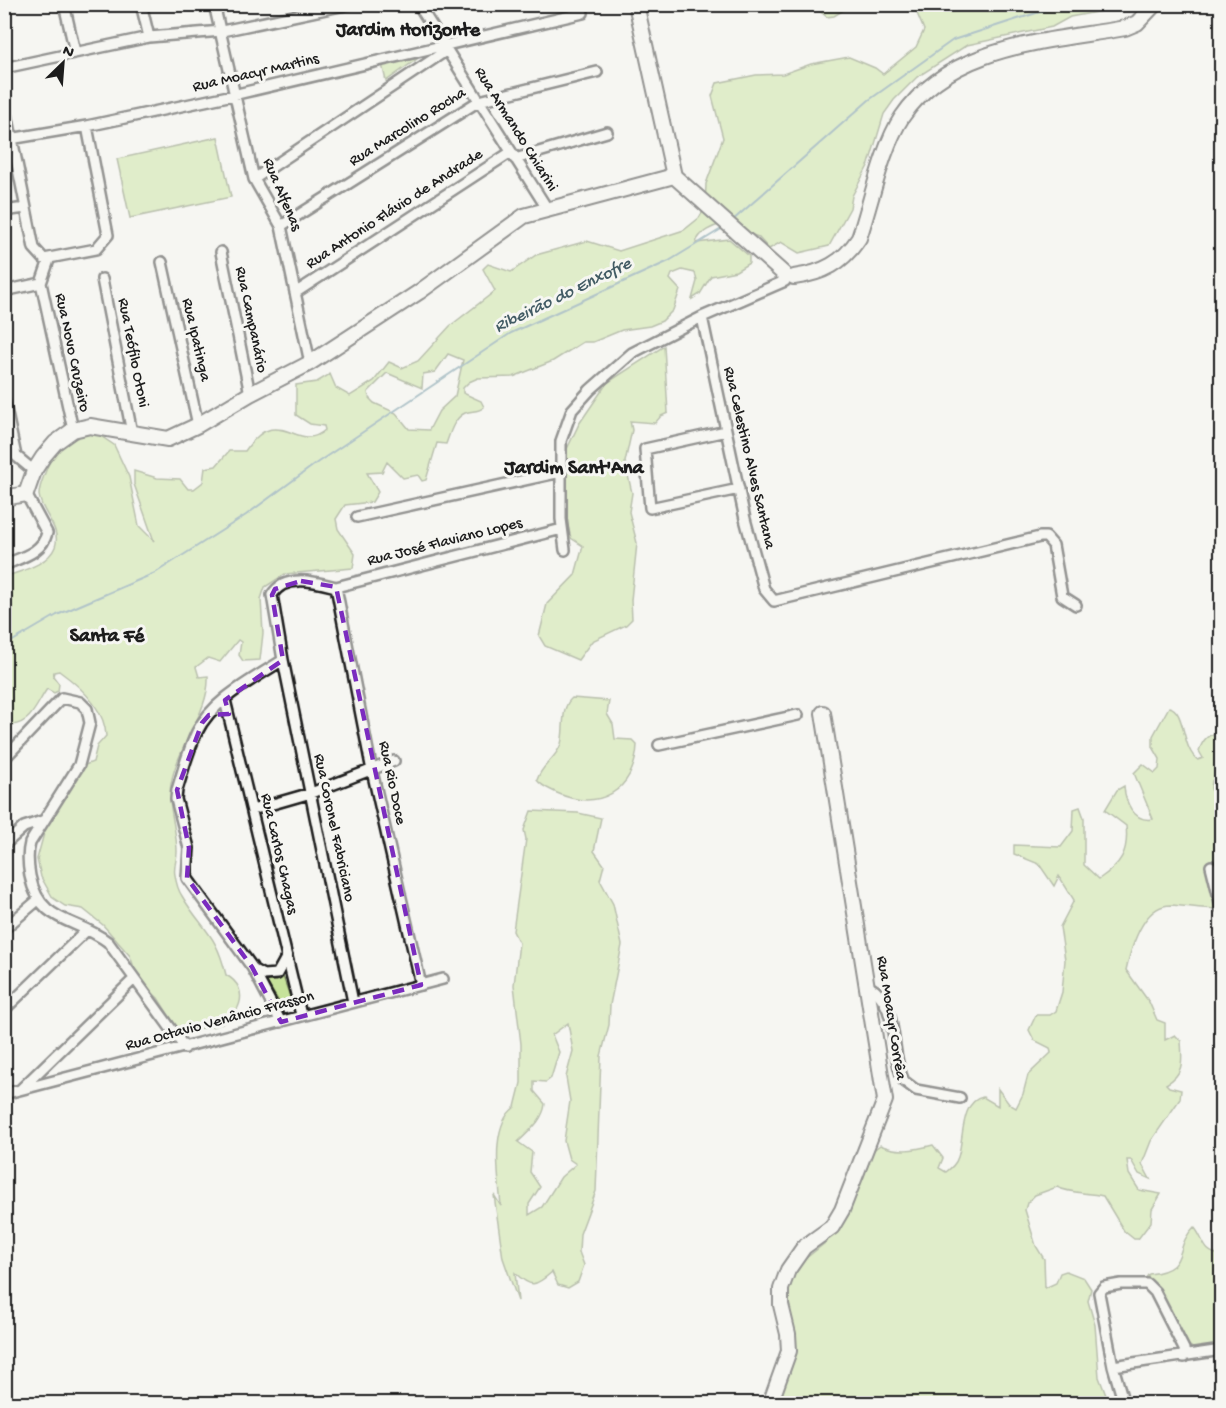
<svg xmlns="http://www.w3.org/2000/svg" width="1226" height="1408" viewBox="0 0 1226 1408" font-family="'Gochi Hand',sans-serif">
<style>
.green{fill:#c6e29a;stroke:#717f5b;stroke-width:1.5;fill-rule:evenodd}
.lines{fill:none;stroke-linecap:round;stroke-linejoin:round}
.stream{stroke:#5e8898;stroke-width:2}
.street-casing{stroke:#1c1c1c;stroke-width:14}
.secondary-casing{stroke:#1c1c1c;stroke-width:18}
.street{stroke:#f6f6f2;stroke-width:9}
.secondary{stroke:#f6f6f2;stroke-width:14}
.marked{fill:none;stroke:#7b2cbf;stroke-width:4.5;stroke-dasharray:12 8;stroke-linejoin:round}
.labels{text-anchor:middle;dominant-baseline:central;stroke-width:6;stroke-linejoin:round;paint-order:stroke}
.street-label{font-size:16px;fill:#1c1c1c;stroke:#f6f6f2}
.water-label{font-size:18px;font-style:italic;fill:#425b64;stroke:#f6f6f2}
.quarter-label{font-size:20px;font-weight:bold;fill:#1c1c1c;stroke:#f6f6f2}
</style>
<rect width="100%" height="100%" fill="#f6f6f2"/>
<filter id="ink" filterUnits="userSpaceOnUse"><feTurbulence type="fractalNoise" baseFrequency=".0167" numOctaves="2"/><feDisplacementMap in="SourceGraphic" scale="12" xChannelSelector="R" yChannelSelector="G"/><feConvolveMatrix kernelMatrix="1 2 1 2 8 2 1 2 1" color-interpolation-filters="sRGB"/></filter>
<g filter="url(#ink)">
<path class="green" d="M967,4L982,8L988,4L1134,5L1070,17L1052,27L967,45L917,77L894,100L884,114L869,164L852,196L850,208L829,246L799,253L781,242L769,249L758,237L723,224C713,226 699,232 696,243L729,239L749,256V263L736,271L711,276L700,294L692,299L697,281L695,273L682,270L672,274L670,279L680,290L673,310L662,321L650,326L622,330L593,342H583L553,361L513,377L478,378L469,382L463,388V393L481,401L484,407C478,413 472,410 465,413C454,418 450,433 446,444L437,443L426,480L422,481L418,475L403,478L387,462L382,472L367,473L378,492L372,502L345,505L336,519L338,529L355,554L353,568L285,574L265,587L261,599L263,633L260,660L243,661L239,655L241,642L238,640L220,662L208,658L196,667L199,677L208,676C210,711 177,747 171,784C167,806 177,829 177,852C177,860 173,867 175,875C176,882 178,890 182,896C202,930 216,932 226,975C252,989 240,1019 215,1026C203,1029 190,1029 177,1028L158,998L138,979L130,956L103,925L83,909L65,906L53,898L41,877L37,859L49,815L77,768L93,762L97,746L106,736C105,709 80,686 59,671L54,672L53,676L59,684L58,691L54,693L47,689C37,703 32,723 12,725L5,719V577C20,571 48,565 55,547C62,528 41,513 39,495C39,487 42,481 45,473C52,451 65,444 85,433L99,435L114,445L129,477L139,526L154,541L134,484V471L157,478L180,479L188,489H194L203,482L205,468L216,466L229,451H245C279,401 297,455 325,430L324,426L310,424L296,415V385L317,382L330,374L336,388L350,396L374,381L389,362L402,368L418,361L450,326L495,291L483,269L488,264L511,272L536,255L587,241L619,251L684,230L699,218L705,208L706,184L723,138L712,96L717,83L756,75L783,74L811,64L849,57L875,68L883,74L916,47L924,30L916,11L888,9L879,5ZM448,354L463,360L455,396L439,411L429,430L409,429L396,413L374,403L369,398L368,392L387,373L422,388L423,374L435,372Z
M812,5H852L834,16L827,17Z
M415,55L417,59L386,81L382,64Z
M218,137L231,197L130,218L117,159Z
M664,346L668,413L661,416L655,423L630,421L632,430L625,462L632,493L629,512L637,543L631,600L632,619L626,625L592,641L578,660L545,646L539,636L547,604L575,575L583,546L571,538L565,515L567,449L579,424L607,383Z
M572,698L609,701L607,714L613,724L615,739L632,740L637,745C635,791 598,812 557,793C550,789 542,787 537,780C542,764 556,759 561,744C565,730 560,708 572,698Z
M1169,707C1186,710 1181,749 1198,760L1203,758L1199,751C1203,738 1209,734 1221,732V769L1212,781L1211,788L1221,827V905L1218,909C1202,909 1187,906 1171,905C1143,905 1131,948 1126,970L1149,1002L1157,1020L1165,1023V1040L1175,1035L1181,1041C1182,1059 1185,1074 1166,1084L1169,1087L1181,1090L1180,1099L1151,1141L1142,1164L1150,1179L1139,1174L1131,1160H1127L1129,1174L1139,1190L1161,1194L1152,1209L1151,1222L1138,1239H1134L1124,1231L1103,1196C1087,1192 1071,1194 1057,1187L1035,1195L1027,1203L1025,1210L1036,1246L1044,1259L1045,1288L1056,1283L1060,1273L1066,1271L1084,1278L1091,1289L1088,1301L1095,1325L1099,1377L1109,1403L767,1404L789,1362L778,1319L790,1271L825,1243L838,1227L866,1156L880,1145C898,1153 914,1150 933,1145L943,1158L939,1168L946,1172C951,1168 956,1164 958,1157C964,1140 960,1101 983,1097L998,1106V1089L1009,1104L1016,1108L1023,1094L1028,1075L1051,1053L1050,1048L1034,1040L1029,1030L1036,1015H1050L1056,1011L1062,992L1065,960L1060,927L1074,900L1059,876L1054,886L1039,864L1014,854V845L1061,847L1073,831L1074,809L1080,807L1084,818V865L1099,879C1121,864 1129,852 1126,826L1105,810L1117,790L1124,786C1125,801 1133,823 1153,819L1134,773L1143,764L1155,773L1159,769L1160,759L1153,747V736Z
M531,811L578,813L601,818L594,851L604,865L600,880L613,904L622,945L610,1005L609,1025L601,1056L596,1191L580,1234L579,1252L584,1265L578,1282L568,1288L558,1285L552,1272C535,1287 531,1288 515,1273L518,1301L503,1258L494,1195L501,1206C499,1179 489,1125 515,1107L521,1083V1044L514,985L519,943L513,931L526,839L524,830ZM568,1023L573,1051L566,1077L570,1101L564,1141L569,1159L576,1164L561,1177L542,1207L529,1215V1204L540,1187L530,1172L532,1152L518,1142C529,1131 543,1121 545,1104L534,1091V1081L546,1082L551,1078L559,1052L552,1035Z
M283,976L293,1005L283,1009L266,981H277Z
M1194,1227C1205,1240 1202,1253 1221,1255V1346L1196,1350L1186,1344L1144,1280L1149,1274C1191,1269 1172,1249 1194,1227Z"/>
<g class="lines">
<path class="stream" d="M732,221L869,100L953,40L1064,4
M4,646L57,615L155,573L246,515L318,462L511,333L669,261L723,228"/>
<defs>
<path id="street" d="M64,4L75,52
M141,4L149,37
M214,4L254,179L281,226L310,363
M418,4L548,210
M4,68L149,37L222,31L350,4
M4,99L34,248L44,259L96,249L108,235L87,126
M4,140L87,126L233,95L583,13
M515,159L607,132
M254,179L447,50
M4,211L25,208
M281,226L479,101L597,72
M221,252L250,394
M162,262L198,425
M102,279L132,433
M41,283L73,430
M4,291L41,283L49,260
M295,293L511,152
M702,317L745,519L764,589L774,601L1040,537H1046L1053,545L1062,596L1076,605
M4,400L16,456L34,471
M726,431L645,449L650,508L739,489
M357,517L561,472
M565,550L561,519V441L572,410L590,390L632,353L702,317L785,281
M4,565C22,557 42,553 47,533L26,494
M336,587L372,771L421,985
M336,587L562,529
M283,660L353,1002
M225,700L301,1015
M659,745L798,715
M4,759L62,698L80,702L87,709L90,723L79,765L30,843C27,854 28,865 30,876C40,925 76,917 108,942L185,1048
M252,810L311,793L394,761
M4,845L24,827L42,821
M1211,866L1222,910
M4,929L38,900
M254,970L263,975L277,974L287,956
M868,986C901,1003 889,1053 904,1081L916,1090L960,1098
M4,1010L87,930
M281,1022L252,967L187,878L189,848L176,799L177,790C183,771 188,750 197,732C213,699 254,679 283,660L272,595C285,573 316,582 336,587
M21,1089L133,980
M4,1094L443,979
M1113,1366L1222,1350
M1124,1404L1113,1366L1099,1293L1104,1287L1121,1284H1147L1155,1292L1184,1349V1357"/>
<path id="secondary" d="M636,4L674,176L784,274
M794,277C823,273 843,263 859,238C871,203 882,147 902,117C951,44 1048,42 1125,28L1137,23L1155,4
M4,498L26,494L34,471L43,457L55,443L73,430L90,426L168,439L198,425L250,394L310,363L419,292L524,216L674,176
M770,1404L789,1351L788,1334L781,1305V1289L788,1270L804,1247L832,1227L842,1210L885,1100L823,713"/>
</defs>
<use href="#street" class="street-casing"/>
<use href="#secondary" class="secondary-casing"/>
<use href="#street" class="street"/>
<use href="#secondary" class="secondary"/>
</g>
</g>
<path d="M0 0H1226V1408H0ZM301,581L336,587L421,985L281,1022L252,967L187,878L189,848L177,790L202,723L209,715L229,714L225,700L283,660L272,595L275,589Z" fill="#f6f6f2" fill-opacity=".55" fill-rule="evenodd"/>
<path class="marked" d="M301,581L336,587L421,985L281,1022L252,967L187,878L189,848L177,790L202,723L209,715L229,714L225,700L283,660L272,595L275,589Z"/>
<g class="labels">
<g class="street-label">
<text transform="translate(256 74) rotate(-13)">Rua Moacyr Martins</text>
<text transform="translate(408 128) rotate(-32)">Rua Marcolino Rocha</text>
<text transform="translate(515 130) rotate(58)">Rua Armando Chiarini</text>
<text transform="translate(281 195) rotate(67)">Rua Alfenas</text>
<text transform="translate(395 210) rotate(-33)">Rua Antonio Flávio de Andrade</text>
<text transform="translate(250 320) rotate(78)">Rua Campanário</text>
<text transform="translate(195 340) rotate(77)">Rua Ipatinga</text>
<text transform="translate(71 353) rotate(78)">Rua Novo Cruzeiro</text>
<text transform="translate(132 353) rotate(79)">Rua Teófilo Otoni</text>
<text transform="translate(748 458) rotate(77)">Rua Celestino Alves Santana</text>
<text transform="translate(445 543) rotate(-14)">Rua José Flaviano Lopes</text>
<text transform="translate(391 783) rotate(78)">Rua Rio Doce</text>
<text transform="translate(333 828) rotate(78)">Rua Coronel Fabriciano</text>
<text transform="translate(278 854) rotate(77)">Rua Carlos Chagas</text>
<text transform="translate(890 1018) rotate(81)">Rua Moacyr Corrêa</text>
<text transform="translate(220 1022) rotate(-15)">Rua Octavio Venâncio Frasson</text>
</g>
<g class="water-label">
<text transform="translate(563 296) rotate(-26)">Ribeirão do Enxofre</text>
</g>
<g class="quarter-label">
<text x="408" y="31">Jardim Horizonte</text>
<text x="574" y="469">Jardim Sant'Ana</text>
<text x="107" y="637">Santa Fé</text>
</g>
</g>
<rect width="1226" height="1408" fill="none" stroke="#f6f6f2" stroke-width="24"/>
<rect x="12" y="12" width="1202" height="1384" fill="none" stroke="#1c1c1c" stroke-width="2" filter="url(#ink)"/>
<g transform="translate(63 63) rotate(25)" stroke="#f6f6f2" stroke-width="4.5" paint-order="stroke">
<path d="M0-4.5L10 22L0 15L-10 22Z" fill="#1c1c1c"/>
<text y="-9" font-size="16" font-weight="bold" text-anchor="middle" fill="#1c1c1c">N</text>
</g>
</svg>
